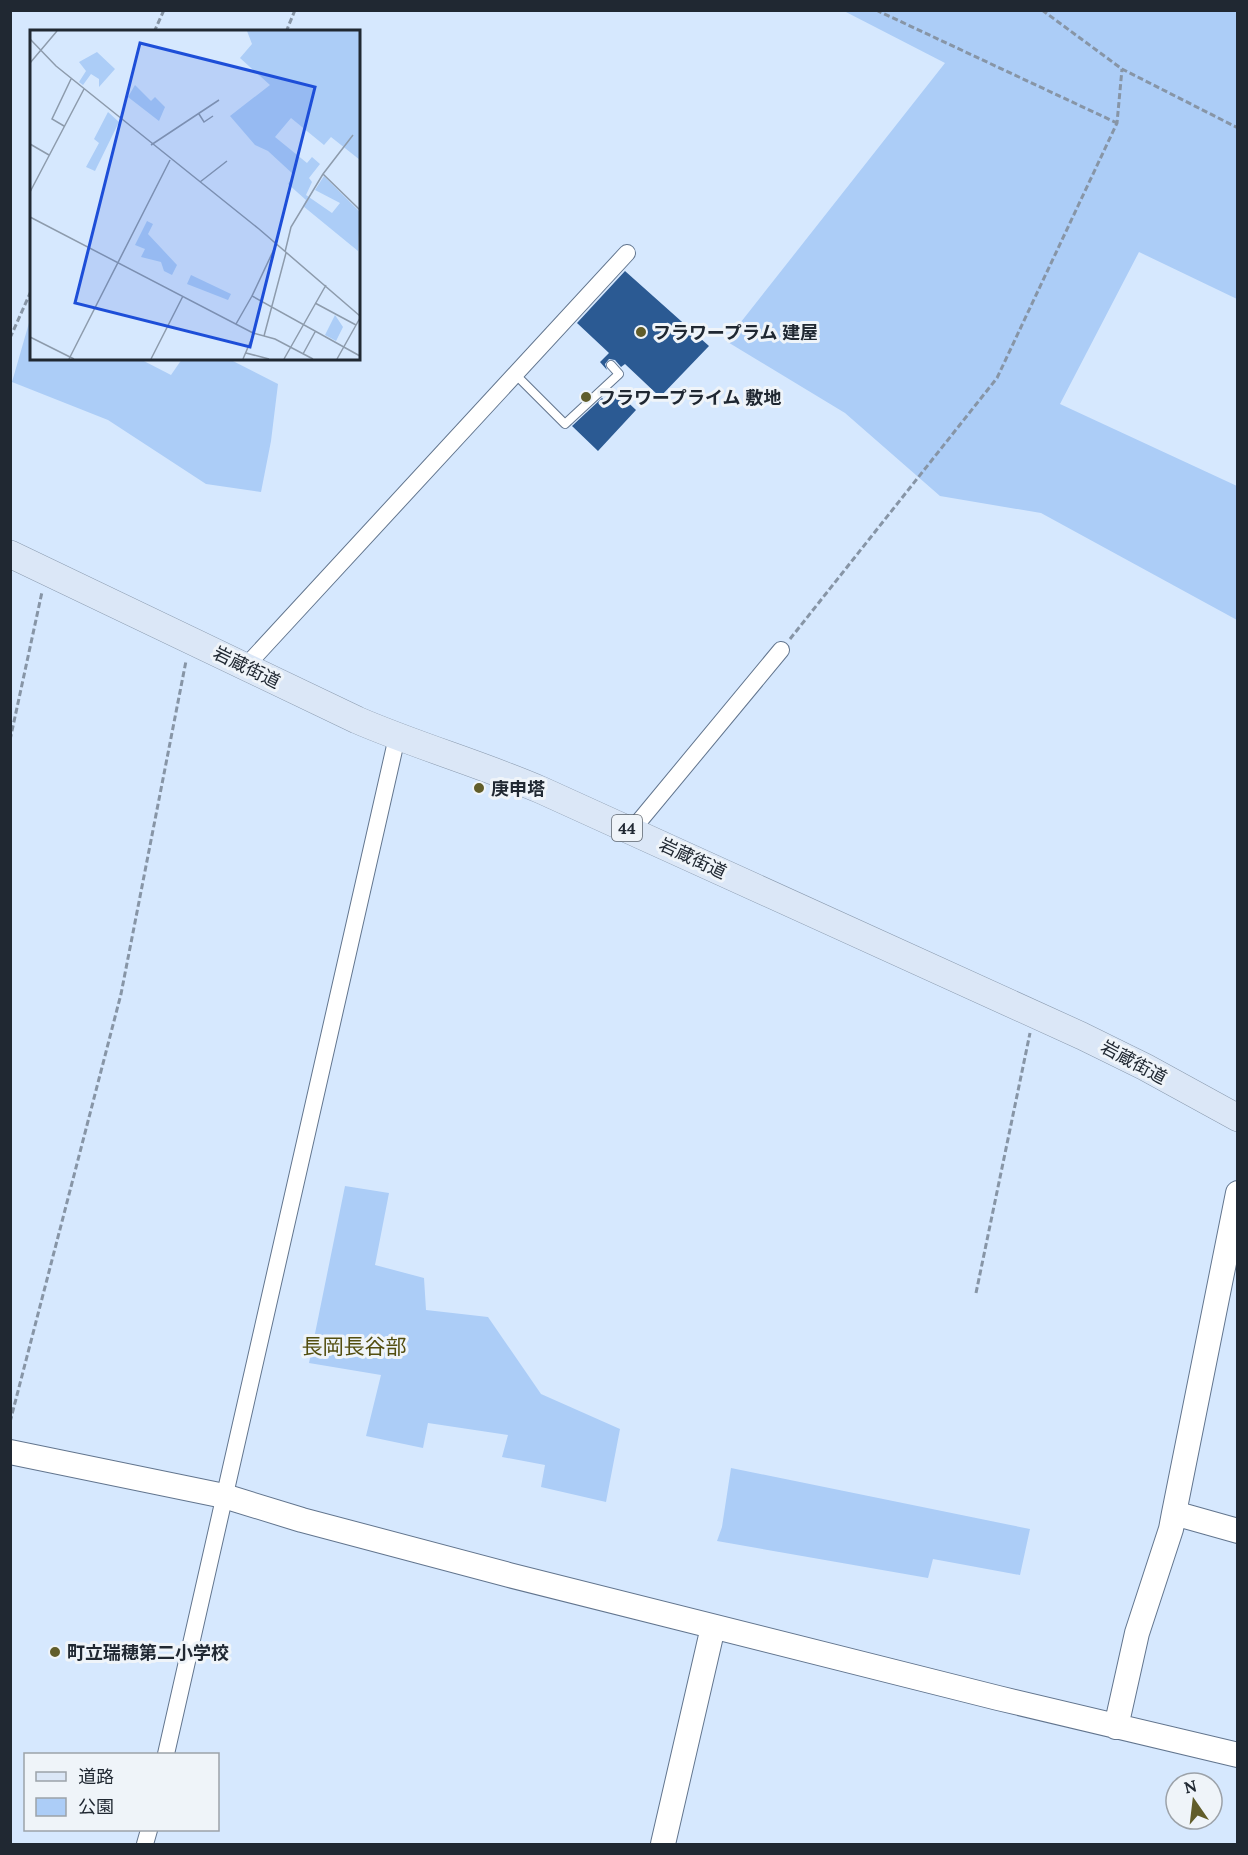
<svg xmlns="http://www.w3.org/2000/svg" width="1248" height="1855" viewBox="0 0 1248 1855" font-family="Lora,'Noto Sans JP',serif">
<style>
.green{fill:#accdf7}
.building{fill:#2b5a93}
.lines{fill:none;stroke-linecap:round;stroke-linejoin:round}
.lane-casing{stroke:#62758e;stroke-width:10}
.street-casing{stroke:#62758e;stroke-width:18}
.secondary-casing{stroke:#62758e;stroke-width:26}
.primary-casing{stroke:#8a9aae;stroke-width:28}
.path{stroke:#8795a6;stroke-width:3;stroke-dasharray:6 3;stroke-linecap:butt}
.lane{stroke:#fff;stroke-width:8}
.street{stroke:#fff;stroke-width:16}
.secondary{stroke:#fff;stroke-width:24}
.primary{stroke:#dbe7f7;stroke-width:27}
.poi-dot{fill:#615d2a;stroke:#eff4f9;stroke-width:2}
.labels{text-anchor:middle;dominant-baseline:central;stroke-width:6;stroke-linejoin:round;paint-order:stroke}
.shield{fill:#eff4f9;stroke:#5e656e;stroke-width:1.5}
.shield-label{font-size:16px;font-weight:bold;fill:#202832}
.poi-label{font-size:18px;font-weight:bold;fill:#202832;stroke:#eff4f9;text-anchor:start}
.street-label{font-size:18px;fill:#202832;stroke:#eff4f9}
.quarter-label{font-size:21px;fill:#534e10;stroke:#eff4f9}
.inset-road{fill:none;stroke:#8d9bac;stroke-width:1.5}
.view{fill:#1d4ed8;fill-opacity:0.15;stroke:#1d4ed8;stroke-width:3}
.inset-edge{fill:none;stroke:#202832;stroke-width:3}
</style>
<rect width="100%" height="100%" fill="#d6e8fe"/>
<path class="green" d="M844,11H1237V299L1139,252L1060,404L1237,486V620L1041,513L940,496L845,413L726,341L945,63Z
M31,316L32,358L140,359L171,375L182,359H229L278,384L271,441L261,492L206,484L108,420L12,382Z
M345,1186L389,1193L375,1265L424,1278L426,1310L488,1317L541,1394L620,1429L606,1502L541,1487L545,1465L502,1457L508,1435L428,1423L423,1448L366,1436L381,1375L309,1363Z
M731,1468L1030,1529L1020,1575L933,1559L928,1578L717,1541L722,1527Z"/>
<path class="building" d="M625,271L709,346L660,397L625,364L621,367L615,360L609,359L605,364L607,370L600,362L609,353L577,323Z
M619,394L636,410L598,451L572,426L602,398L609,405Z"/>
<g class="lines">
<defs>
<path id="lane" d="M515,374L565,424L619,374L611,365"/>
<path id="street" d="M246,666L627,253
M632,830L781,650
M166,1754L397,737
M145,1844L149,1830"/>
<path id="secondary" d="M1238,1193L1174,1513L1238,1531
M10,1452L224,1496L302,1520L509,1575L998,1698L1238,1755
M1116,1727L1137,1633L1171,1529L1174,1513
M663,1844L713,1627"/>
<path id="primary" d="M10,554L357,720C417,746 481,764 541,790L1082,1036L1145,1067L1238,1118"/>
</defs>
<use href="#lane" class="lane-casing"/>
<use href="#street" class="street-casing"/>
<use href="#secondary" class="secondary-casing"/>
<use href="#primary" class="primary-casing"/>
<path class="path" d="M876,10L1117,123
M1042,10L1122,69L1238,128
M154,32L164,10
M286,32L295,10
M10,338L32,289
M790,639L997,378L1117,123L1122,69
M10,740L42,592
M976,1293L1030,1033
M10,1422L121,994L186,661"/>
<use href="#lane" class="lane"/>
<use href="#street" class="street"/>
<use href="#secondary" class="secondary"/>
<use href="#primary" class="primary"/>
</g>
<g class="poi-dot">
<circle cx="641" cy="332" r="6"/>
<circle cx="586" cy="397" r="6"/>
<circle cx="479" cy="788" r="6"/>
<circle cx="55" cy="1652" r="6"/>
</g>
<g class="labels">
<rect class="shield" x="612" y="815" width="30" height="26" rx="4.5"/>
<g class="shield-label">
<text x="627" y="828">44</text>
</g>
<g class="poi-label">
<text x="653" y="332">フラワープラム 建屋</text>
<text x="598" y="397">フラワープライム 敷地</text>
<text x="491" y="788">庚申塔</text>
<text x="67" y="1652">町立瑞穂第二小学校</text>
</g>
<g class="street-label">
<text transform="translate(247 667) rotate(26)">岩蔵街道</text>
<text transform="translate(693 858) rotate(25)">岩蔵街道</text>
<text transform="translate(1134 1062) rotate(28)">岩蔵街道</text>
</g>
<g class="quarter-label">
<text x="354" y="1346">長岡長谷部</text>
</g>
</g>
<g transform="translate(30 30)">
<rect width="330" height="330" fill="#d6e8fe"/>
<path d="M217,1H330V130L301,107L294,115L261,88L245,107L277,133L282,127L290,134L279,148L282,152L276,165L302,183L310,173L285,160L294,146L330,182L328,221L273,176L276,170L258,154L264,145L238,121L225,115L200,86L240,55L210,28L222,14ZM67,22L85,39L69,57V49L61,44L53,55L49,52L56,41L49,32ZM105,55L121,71L125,67L135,77L129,91L98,67ZM78,82L89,92L65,141L56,137L69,113L64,109ZM117,191L123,194L118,204L147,235L142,245L134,241L131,232L111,227L115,219L105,215ZM161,245L201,264L198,270L157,254ZM305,285L313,297L306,311L295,305Z" fill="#accdf7"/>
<path class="inset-road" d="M0,9L26,36L229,199L330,286M0,33L27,1M169,84L174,92L183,86M34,96L22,89L41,49M0,114L19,125M121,115L189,70M293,144L330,180M170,152L197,131M0,162L54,59M0,187L223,303L245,309L283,329M246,215L222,266L330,326M255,222L261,197L293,144L323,105M285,273L326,295M206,294L222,266M234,306L256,223M0,307L44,329M216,323L239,329M273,324L285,302M39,329L140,130M121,329L153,266M213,329L224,303M254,329L296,255M307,329L330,288"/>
<path class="view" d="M110,13L285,57L220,317L45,273Z"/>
<rect width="330" height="330" class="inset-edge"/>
</g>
<rect width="1248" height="1855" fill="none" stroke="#202832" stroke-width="24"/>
<rect x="24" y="1753" width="195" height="78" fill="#eff4f9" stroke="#9ca2a9" stroke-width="1.5"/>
<rect x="36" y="1772" width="30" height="9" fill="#dbe7f7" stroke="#9ca2a9" stroke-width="1.5"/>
<text x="78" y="1783" font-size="18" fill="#202832">道路</text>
<rect x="36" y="1798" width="30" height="18" fill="#accdf7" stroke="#9ca2a9" stroke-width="1.5"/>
<text x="78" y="1813" font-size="18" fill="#202832">公園</text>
<g transform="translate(1194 1801) rotate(346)"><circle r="28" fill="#eff4f9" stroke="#9ca2a9" stroke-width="1.5"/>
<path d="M0-4.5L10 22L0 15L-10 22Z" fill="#615d2a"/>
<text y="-9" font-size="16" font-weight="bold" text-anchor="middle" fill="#202832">N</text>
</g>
</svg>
